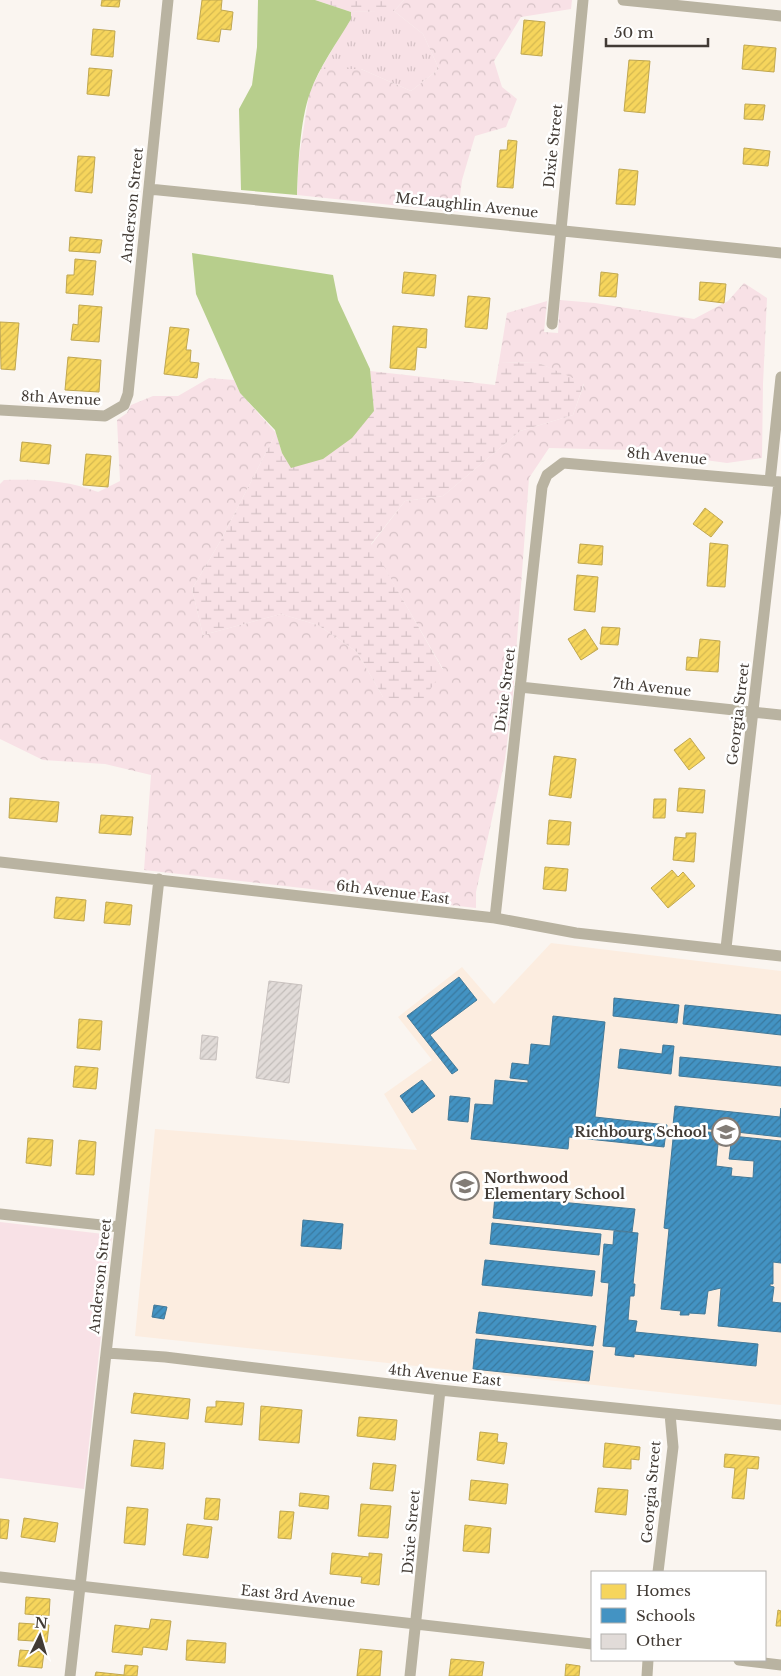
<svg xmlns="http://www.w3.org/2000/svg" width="781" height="1676" viewBox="0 0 781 1676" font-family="'Libre Baskerville',serif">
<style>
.built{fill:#fcede0}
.grass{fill:url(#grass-tufts)}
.forest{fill:url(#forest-crowns)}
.wetland{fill:url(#wetland-marsh)}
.park{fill:#f8e1e6}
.water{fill:#b7ce8c}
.homes{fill:url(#homes-hatch);stroke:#c0a750}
.schools{fill:url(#schools-hatch);stroke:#437998}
.building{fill:url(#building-hatch);stroke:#c9c2bf}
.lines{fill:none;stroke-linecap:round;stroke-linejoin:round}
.minor{stroke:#b9b3a1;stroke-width:11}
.labels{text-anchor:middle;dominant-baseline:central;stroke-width:5;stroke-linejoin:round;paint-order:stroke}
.street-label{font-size:14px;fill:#423b35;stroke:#fff}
.poi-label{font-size:14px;font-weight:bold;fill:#423b35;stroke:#fff;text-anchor:end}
</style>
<defs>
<pattern id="grass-tufts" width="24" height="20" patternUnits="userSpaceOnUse" patternTransform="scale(1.25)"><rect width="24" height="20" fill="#f8e1e6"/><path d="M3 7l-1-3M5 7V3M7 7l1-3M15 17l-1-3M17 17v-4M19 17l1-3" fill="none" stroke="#d6c2c6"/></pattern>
<pattern id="forest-crowns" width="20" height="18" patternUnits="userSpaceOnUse" patternTransform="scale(1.25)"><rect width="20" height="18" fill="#f8e1e6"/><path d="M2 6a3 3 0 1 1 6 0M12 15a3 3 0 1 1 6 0" fill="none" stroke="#d6c2c6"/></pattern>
<pattern id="wetland-marsh" width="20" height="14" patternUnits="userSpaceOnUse" patternTransform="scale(1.25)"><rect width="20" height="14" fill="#f8e1e6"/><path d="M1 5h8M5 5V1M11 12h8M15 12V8" fill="none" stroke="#d6c2c6"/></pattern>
<pattern id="homes-hatch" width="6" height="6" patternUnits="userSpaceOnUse" patternTransform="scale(1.25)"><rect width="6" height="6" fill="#f6d55c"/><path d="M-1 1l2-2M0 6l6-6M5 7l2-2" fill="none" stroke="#d4b851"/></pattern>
<pattern id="schools-hatch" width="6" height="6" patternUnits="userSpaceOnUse" patternTransform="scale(1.25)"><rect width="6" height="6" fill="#4393c3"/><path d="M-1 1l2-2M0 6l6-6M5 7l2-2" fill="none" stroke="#3a799f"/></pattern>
<pattern id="building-hatch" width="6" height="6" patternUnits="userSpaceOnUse" patternTransform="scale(1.25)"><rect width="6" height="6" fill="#e1dbd8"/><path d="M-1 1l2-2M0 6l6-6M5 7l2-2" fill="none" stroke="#c2bdba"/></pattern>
</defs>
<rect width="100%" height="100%" fill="#faf5f0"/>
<path class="built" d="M551,943L781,971V1405L135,1336L155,1129L417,1150L384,1094L432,1060L398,1017L462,967L494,1004Z"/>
<path class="grass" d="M376,11H394L423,34L439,69L411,91L361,69H321L350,19L351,12Z"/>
<path class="forest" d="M404,0H572L571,9L521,17L494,61L502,87L517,99L506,127L475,136L462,180L458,212L297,195L299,158L309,94L321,69H361L411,91L439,69L423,34L394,11Z
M744,283L767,298L763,384L762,458L727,463L632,450L549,448L529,478L513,694L505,759L476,892V908L144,870L151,775L105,764L43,760L0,739V484L4,480C36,479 68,480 98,492L120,481L117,420L127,413L131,405L153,396H178L209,378L234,380L240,393L276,433L221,540L192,589L203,635L281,614L318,625L357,652L383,697L443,669L371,545L405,501L443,496L520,431L573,415L584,384L539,363L499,362L507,313L547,301L544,332L558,333L560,300L595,303L694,319L728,301Z"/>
<path class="wetland" d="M315,0H404L394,11L351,12Z
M499,362L539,363L584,383L573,415L520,431L443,496L405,501L371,544L443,670L422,702L383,697L357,652L318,625L281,614L203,635L192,589L221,540L276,433L282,453L374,411L370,371L495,385Z"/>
<path class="park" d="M0,1222L112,1235L84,1489L0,1478Z"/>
<path class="water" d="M258,0H315L351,12V19C337,43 319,67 310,93C300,120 298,167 297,195L241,190L239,109L252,85L257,47Z
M192,253L333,275L338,300L370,369L374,411L352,438L323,459L291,468L282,453L275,430L240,393L196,294Z"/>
<path class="homes" d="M102,0H120L119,7L101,6Z
M202,0H222L221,10L233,12L231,30L221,29L219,42L197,39Z
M524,20L545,22L542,56L521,54Z
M93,29L115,31L113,57L91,55Z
M744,45L776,48L774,72L742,69Z
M629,60L650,61L645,113L624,111Z
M89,68L112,70L109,96L87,94Z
M745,104L765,105L763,120L744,119Z
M508,140L517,141L513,188L497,187L500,150H507Z
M744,148L770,151L768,166L743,164Z
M78,156L95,157L92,193L75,191Z
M619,169L638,171L635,205L616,204Z
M70,237L102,240L100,253L69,251Z
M75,259L96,261L93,295L66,293L67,275H74Z
M404,272L436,275L434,296L402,293Z
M601,272L618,274L616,297L599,296Z
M700,282L726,284L724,303L699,300Z
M468,296L490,298L487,329L465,327Z
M79,305L102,307L99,342L71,340L73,324L78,325Z
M0,322L19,323L15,370L1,369Z
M393,326L427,329L426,348L417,347L415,370L390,368Z
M170,327L189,329L186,350H191L190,362L199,363L197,378L164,374Z
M68,357L101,360L99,392L65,390Z
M22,442L51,445L49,464L20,461Z
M86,454L111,456L108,487L83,485Z
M705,508L723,522L711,537L693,524Z
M710,543L728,545L725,587L707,586Z
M580,544L603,546L602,565L578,563Z
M577,575L598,577L595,612L574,610Z
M602,627L620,628L618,645L600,644Z
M585,629L598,649L581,660L568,639Z
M700,639L720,641L718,672L686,670L687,657L698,658Z
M690,738L705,758L689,770L674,750Z
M554,756L576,759L571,798L549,795Z
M679,788L705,790L703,813L677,811Z
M10,798L59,802L57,822L9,818Z
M654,799H666L665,818H653Z
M101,815L133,817L131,835L99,833Z
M549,820L571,822L569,845L547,844Z
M686,833H696L694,862L673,860L675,837L686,838Z
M545,867L568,869L566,891L543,889Z
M672,870L678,877L683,872L695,886L668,908L651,888Z
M56,897L86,900L84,921L54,918Z
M106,902L132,905L130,925L104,923Z
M79,1019L102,1021L100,1050L77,1048Z
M75,1066L98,1068L96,1089L73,1087Z
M28,1138L53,1140L51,1166L26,1163Z
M79,1140L96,1142L94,1175L76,1174Z
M134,1393L190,1399L188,1419L131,1413Z
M216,1401L244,1403L242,1425L205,1422L207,1407H216Z
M261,1406L302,1410L299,1443L259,1440Z
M359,1417L397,1420L395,1440L357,1436Z
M480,1432L498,1434L497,1442L507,1443L504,1464L477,1460Z
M134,1440L165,1443L163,1469L131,1466Z
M605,1443L640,1447L639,1460L631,1459V1469L603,1467Z
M725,1454L759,1457L758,1469L747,1468L744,1499L732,1498L735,1468L724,1467Z
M373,1463L396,1465L393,1491L370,1489Z
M471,1480L508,1484L506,1504L469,1500Z
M598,1488L628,1490L626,1515L595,1512Z
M300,1493L329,1496L328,1509L299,1506Z
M206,1498L220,1499L218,1520L204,1519Z
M361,1504L391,1506L388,1538L358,1536Z
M127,1507L148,1509L145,1545L124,1543Z
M280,1511L294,1512L291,1539L278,1538Z
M24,1518L58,1523L55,1542L21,1537Z
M0,1519L9,1520L7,1539L0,1538Z
M187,1524L212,1527L208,1558L183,1555Z
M465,1525L491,1528L489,1553L463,1551Z
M332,1553L369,1557V1553L382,1554L379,1585L361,1583L362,1577L330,1574Z
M26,1597L50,1599L49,1616L25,1614Z
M778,1610L781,1611V1626H776Z
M151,1619L171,1621L167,1650L143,1647L142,1655L112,1652L115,1625L149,1629Z
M19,1623L49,1625L47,1642L18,1640Z
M187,1640L226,1643L225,1663L186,1660Z
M360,1649L382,1651L380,1676H357Z
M20,1650L44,1652L42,1668L18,1666Z
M451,1659L484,1662L482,1676H449Z
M566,1664L580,1666L579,1676H565Z
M125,1665L138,1666L137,1676H95L96,1672L124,1675Z"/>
<path class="schools" d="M459,977L477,1000L430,1035L458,1070L452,1074L407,1016Z
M614,998L679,1005L677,1023L613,1016Z
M685,1005L781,1015V1035L683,1024Z
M553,1016L605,1022L595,1117L667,1125L664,1147L569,1137L568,1149L471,1139L475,1104L493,1105L495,1080L528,1083V1080L510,1078L512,1063L529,1065L531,1044L550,1046Z
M663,1045L674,1046L671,1074L618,1068L620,1049L662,1054Z
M680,1057L781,1067V1086L679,1076Z
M422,1080L435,1096L412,1113L400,1096Z
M450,1096L470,1098L468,1122L448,1120Z
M675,1106L780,1117L781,1108V1137L673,1125Z
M674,1129L719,1133L716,1166L732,1168L731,1176L753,1178L754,1161L729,1159L732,1136L781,1141V1263L773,1262V1284H770V1286L774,1287L772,1302L781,1303V1332L718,1326L721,1288L708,1291L705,1314L689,1313V1315H680L681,1311L661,1309L669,1229L664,1228Z
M495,1196L635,1209L632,1232L493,1218Z
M303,1220L343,1224L341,1249L301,1246Z
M492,1223L601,1234L599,1255L490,1244Z
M614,1231L638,1233L633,1284H635L634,1296H630L628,1320L637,1321L635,1332L758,1344L756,1366L634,1354V1357L615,1355L616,1347L603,1346L609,1283L601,1282L604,1244L613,1245Z
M485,1260L595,1271L592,1296L482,1285Z
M154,1305L167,1307L164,1319L152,1317Z
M479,1312L596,1326L593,1346L476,1333Z
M476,1339L593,1351L589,1381L473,1369Z"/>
<path class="building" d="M269,981L302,985L289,1083L256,1078Z
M202,1035L218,1037L216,1060L200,1059Z"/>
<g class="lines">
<path class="minor" d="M623,0L781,16
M149,189L781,253
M552,324L583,0
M0,410L105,416L124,405L128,394L168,0
M770,481L781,377
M520,687L781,715
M0,862L495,918L576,933L781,956
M495,918L542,487L547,475L563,463L781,482
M726,948L779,482
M0,1214L120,1227
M107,1353L165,1357L440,1390L781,1425
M658,1572L673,1447L670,1414
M0,1577L592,1644
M739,1660L781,1665
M70,1676L159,879
M410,1676L440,1390
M647,1676L648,1660"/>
</g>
<defs>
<symbol id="school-ring" viewBox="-11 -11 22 22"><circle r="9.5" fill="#fff" stroke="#827c76" stroke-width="1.5"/><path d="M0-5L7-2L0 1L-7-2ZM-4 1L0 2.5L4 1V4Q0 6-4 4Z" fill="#827c76"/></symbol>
</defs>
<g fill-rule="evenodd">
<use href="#school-ring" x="710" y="1116" width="32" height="32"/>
<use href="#school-ring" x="449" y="1170" width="32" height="32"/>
</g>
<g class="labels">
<g class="street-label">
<text transform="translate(553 146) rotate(-84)">Dixie Street</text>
<text transform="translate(132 205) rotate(-84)">Anderson Street</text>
<text transform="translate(467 205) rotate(6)">McLaughlin Avenue</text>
<text transform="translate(61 398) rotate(3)">8th Avenue</text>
<text transform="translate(667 456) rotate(5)">8th Avenue</text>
<text transform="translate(652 687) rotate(6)">7th Avenue</text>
<text transform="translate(505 690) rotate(-83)">Dixie Street</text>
<text transform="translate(738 714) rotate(-83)">Georgia Street</text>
<text transform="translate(393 892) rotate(7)">6th Avenue East</text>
<text transform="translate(100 1276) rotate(-84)">Anderson Street</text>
<text transform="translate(445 1375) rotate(6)">4th Avenue East</text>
<text transform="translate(651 1492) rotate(-85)">Georgia Street</text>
<text transform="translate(411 1532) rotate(-85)">Dixie Street</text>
<text transform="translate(298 1596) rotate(6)">East 3rd Avenue</text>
</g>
<g class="poi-label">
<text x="707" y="1132">Richbourg School</text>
<text x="484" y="1178" text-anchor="start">Northwood<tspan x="484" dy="16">Elementary School</tspan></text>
</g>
</g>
<rect x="591" y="1571" width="175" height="90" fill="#ffffff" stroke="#b3b1ae"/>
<rect x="601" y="1584" width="25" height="15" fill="#f6d55c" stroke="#b3b1ae"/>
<text x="636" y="1596" font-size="15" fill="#423b35">Homes</text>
<rect x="601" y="1608" width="25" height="15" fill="#4393c3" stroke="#b3b1ae"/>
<text x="636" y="1621" font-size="15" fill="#423b35">Schools</text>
<rect x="601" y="1634" width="25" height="15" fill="#e1dbd8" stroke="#b3b1ae"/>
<text x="636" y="1646" font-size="15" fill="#423b35">Other</text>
<g transform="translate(40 1636) rotate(5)" stroke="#ffffff" stroke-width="4" paint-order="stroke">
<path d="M0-4L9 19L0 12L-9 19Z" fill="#423b35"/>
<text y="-8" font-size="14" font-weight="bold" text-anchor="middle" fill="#423b35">N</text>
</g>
<path d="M606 38v8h102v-8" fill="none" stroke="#423b35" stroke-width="2.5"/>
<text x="614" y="38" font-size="15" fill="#423b35" stroke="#ffffff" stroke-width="4" paint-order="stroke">50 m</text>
</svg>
